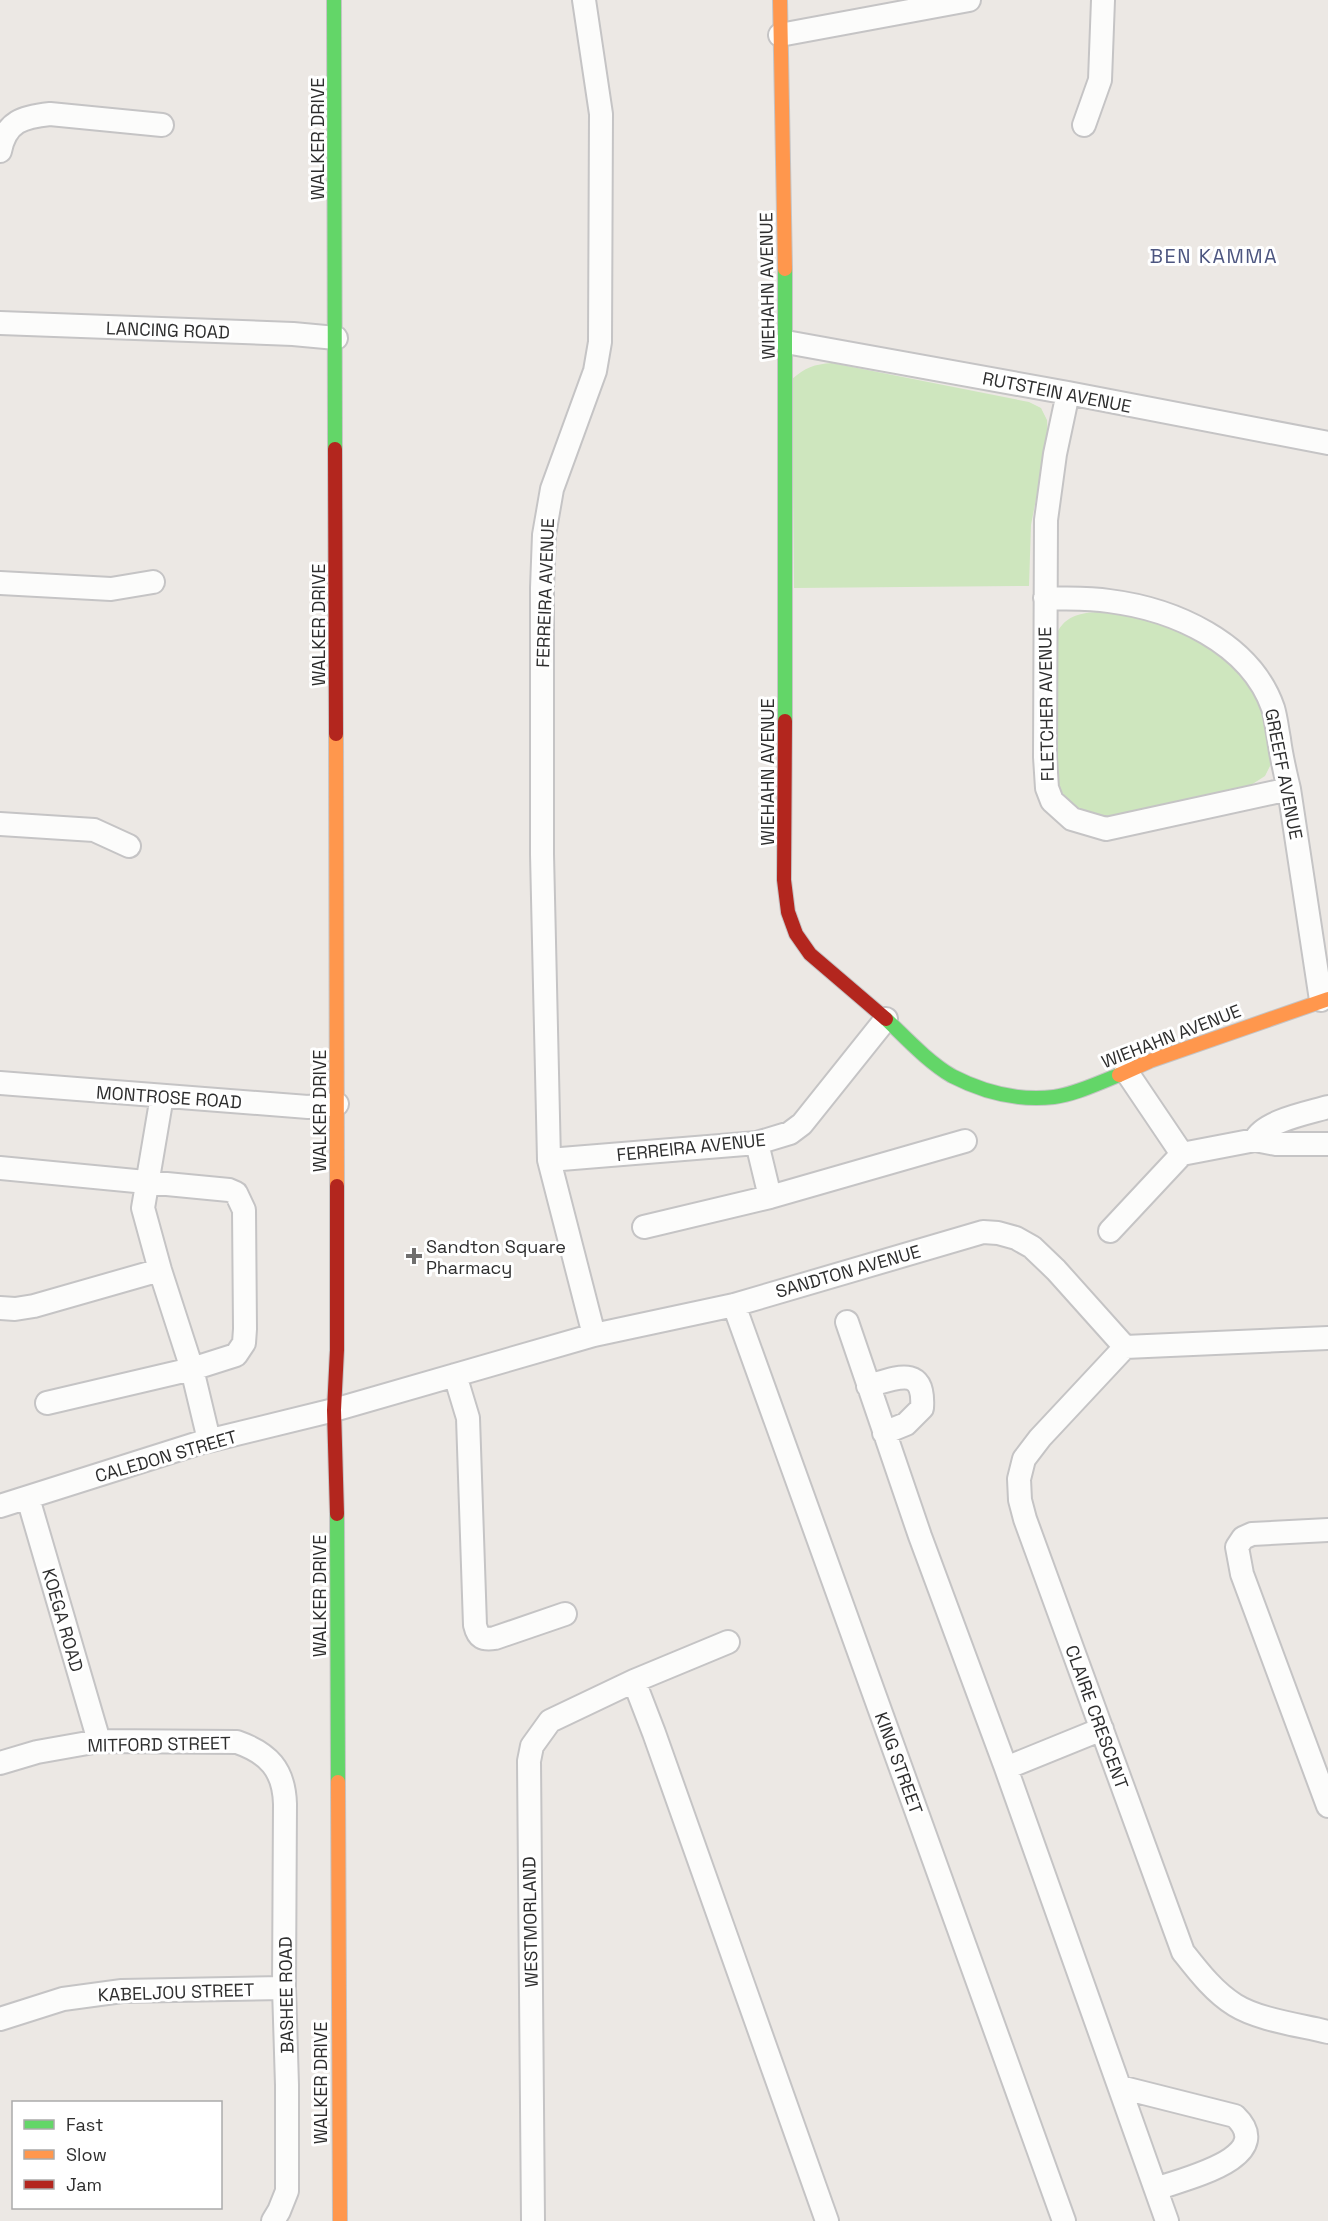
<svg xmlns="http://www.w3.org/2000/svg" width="1328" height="2221" viewBox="0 0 1328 2221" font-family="'Space Grotesk',sans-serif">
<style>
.green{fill:#cee6be}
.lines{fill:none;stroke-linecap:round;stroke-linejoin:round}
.street-casing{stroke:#c5c4c5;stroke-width:26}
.fast-casing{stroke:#c5c4c5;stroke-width:16}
.slow-casing{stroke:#c5c4c5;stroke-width:16}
.jam-casing{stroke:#c5c4c5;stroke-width:16}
.street{stroke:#fcfcfb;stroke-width:22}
.fast{stroke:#63d668;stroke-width:14}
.slow{stroke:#ff974d;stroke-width:14}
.jam{stroke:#b3261e;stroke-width:14}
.poi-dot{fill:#706f6e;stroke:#fff;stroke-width:2}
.labels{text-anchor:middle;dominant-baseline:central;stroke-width:6;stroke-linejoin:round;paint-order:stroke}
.street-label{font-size:18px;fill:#2e2e2e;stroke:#fff}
.poi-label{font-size:18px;fill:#2e2e2e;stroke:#fff;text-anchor:start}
.neighbourhood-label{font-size:20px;letter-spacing:1.5px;fill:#4d5680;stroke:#fff}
</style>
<rect width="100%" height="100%" fill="#ece8e4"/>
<path class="green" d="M832,363L1029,402L1041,408L1047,420L1048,437L1031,525L1029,586L794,588L792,379C805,368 814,364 832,363Z
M1123,612L1157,618L1199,641L1237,666L1264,707L1272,762L1265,776L1251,785L1106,820L1078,813L1068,802L1058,787L1056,771V635C1068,607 1098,613 1123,612Z"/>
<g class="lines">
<defs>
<path id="street" d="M584,0L601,114L600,342L595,371L552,489L544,535L542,588V854L549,1160L594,1335
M780,35L969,0
M1084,125L1100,80L1103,0
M0,151C6,121 23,117 50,114L162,125
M0,323L293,334L336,338
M786,342L1068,393L1328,443
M1068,393L1055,454L1046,520L1045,757L1047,788L1052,801L1072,819L1106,829L1289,789
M0,583L111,589L153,582
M1045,598C1066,599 1088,598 1109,601C1173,609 1250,642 1273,708C1276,718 1277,729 1279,739C1281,756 1285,772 1289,789L1321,1000
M0,824L94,830L129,846
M0,1083L308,1107L337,1104
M162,1096L143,1208L160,1270L192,1369L209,1440
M1255,1140C1264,1121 1308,1113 1328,1107
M757,1143L770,1197
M1182,1154L1255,1140L1276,1144H1328
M549,1160L757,1143L790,1133L802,1124L886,1019
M0,1168L229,1190L236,1193L244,1210L245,1329L244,1343L236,1355L192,1369L47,1403
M644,1227L770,1197L965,1141
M1110,1231L1182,1154L1126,1071
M734,1305L1064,2221
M0,1308L15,1309L34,1306L160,1270
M847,1322L920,1536L1006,1768L1167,2221
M1125,1347L1040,1438L1024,1459L1019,1479L1020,1500L1025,1519L1183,1952C1198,1971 1214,1992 1235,2005C1259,2020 1300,2025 1328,2032
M455,1375L468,1418L475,1625C478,1638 483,1640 495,1638L565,1614
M868,1386C896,1378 925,1364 922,1408L906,1424L884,1433
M28,1498L99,1741
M0,1506L199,1443L334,1410L594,1335L734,1305L983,1232L998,1233L1016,1238L1032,1247L1056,1270L1125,1347L1328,1338
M1328,1530L1252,1534L1243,1538L1237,1547L1242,1574L1328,1806
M634,1681L654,1733L827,2221
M0,1763L37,1752L99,1741L237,1742C268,1753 284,1769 285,1804L284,1988L287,2085V2191L279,2211L273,2221
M1006,1768L1102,1729
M0,2019L63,1999L122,1991L284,1988
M1120,2087L1235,2116C1279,2158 1182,2179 1156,2189
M533,2221L529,1761L532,1746L550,1721L634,1681L728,1642"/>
<path id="fast" d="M334,0L335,449
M785,721V269
M886,1019C906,1038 928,1062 952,1076C983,1092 1019,1101 1054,1097C1076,1094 1098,1083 1119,1075
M337,1514L338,1782"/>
<path id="slow" d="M780,0L785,269
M336,734L337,1186
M1119,1075L1150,1061L1328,999
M338,1782L340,2221"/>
<path id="jam" d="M335,449L336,734
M785,721L784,880L788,912L796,934L810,954L886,1019
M337,1186V1350L334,1410L337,1514"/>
</defs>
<use href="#street" class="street-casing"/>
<use href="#fast" class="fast-casing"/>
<use href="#slow" class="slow-casing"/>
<use href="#jam" class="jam-casing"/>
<use href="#street" class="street"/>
<use href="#fast" class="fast"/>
<use href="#slow" class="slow"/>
<use href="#jam" class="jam"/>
</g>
<path class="poi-dot" d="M411 1247h6v6h6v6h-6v6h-6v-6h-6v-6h6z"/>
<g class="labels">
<g class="street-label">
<text transform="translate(317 139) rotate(-90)">WALKER DRIVE</text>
<text transform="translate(767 286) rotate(-91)">WIEHAHN AVENUE</text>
<text transform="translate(168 330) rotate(2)">LANCING ROAD</text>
<text transform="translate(1057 392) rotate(11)">RUTSTEIN AVENUE</text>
<text transform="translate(545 593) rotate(-88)">FERREIRA AVENUE</text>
<text transform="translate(318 625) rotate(-90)">WALKER DRIVE</text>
<text transform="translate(1046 704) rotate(-91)">FLETCHER AVENUE</text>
<text transform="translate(767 772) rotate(-90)">WIEHAHN AVENUE</text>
<text transform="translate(1284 774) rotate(79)">GREEFF AVENUE</text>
<text transform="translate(1171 1036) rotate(-21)">WIEHAHN AVENUE</text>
<text transform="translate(169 1097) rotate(4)">MONTROSE ROAD</text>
<text transform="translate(319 1111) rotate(-90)">WALKER DRIVE</text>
<text transform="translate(691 1147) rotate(-6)">FERREIRA AVENUE</text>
<text transform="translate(848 1271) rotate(-16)">SANDTON AVENUE</text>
<text transform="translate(166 1456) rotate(-16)">CALEDON STREET</text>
<text transform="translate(319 1596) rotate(-90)">WALKER DRIVE</text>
<text transform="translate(63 1620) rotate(74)">KOEGA ROAD</text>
<text transform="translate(1097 1717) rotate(70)">CLAIRE CRESCENT</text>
<text transform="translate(159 1744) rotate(-1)">MITFORD STREET</text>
<text transform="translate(899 1763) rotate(70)">KING STREET</text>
<text transform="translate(530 1922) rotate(-91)">WESTMORLAND</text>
<text transform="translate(176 1992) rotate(-2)">KABELJOU STREET</text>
<text transform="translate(286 1995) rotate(-91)">BASHEE ROAD</text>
<text transform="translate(320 2083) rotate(-90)">WALKER DRIVE</text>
</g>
<g class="poi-label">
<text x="426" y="1246">Sandton Square<tspan x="426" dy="21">Pharmacy</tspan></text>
</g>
<g class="neighbourhood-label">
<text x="1214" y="256">BEN KAMMA</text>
</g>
</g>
<rect x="12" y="2101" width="210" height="108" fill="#ffffff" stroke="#ababab" stroke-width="1.5"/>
<rect x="24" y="2120" width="30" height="9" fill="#63d668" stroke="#ababab" stroke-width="1.5"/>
<text x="66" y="2131" font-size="18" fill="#2e2e2e">Fast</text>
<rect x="24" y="2150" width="30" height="9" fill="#ff974d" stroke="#ababab" stroke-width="1.5"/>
<text x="66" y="2161" font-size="18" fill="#2e2e2e">Slow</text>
<rect x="24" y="2180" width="30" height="9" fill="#b3261e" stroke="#ababab" stroke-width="1.5"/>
<text x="66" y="2191" font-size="18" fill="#2e2e2e">Jam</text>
</svg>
